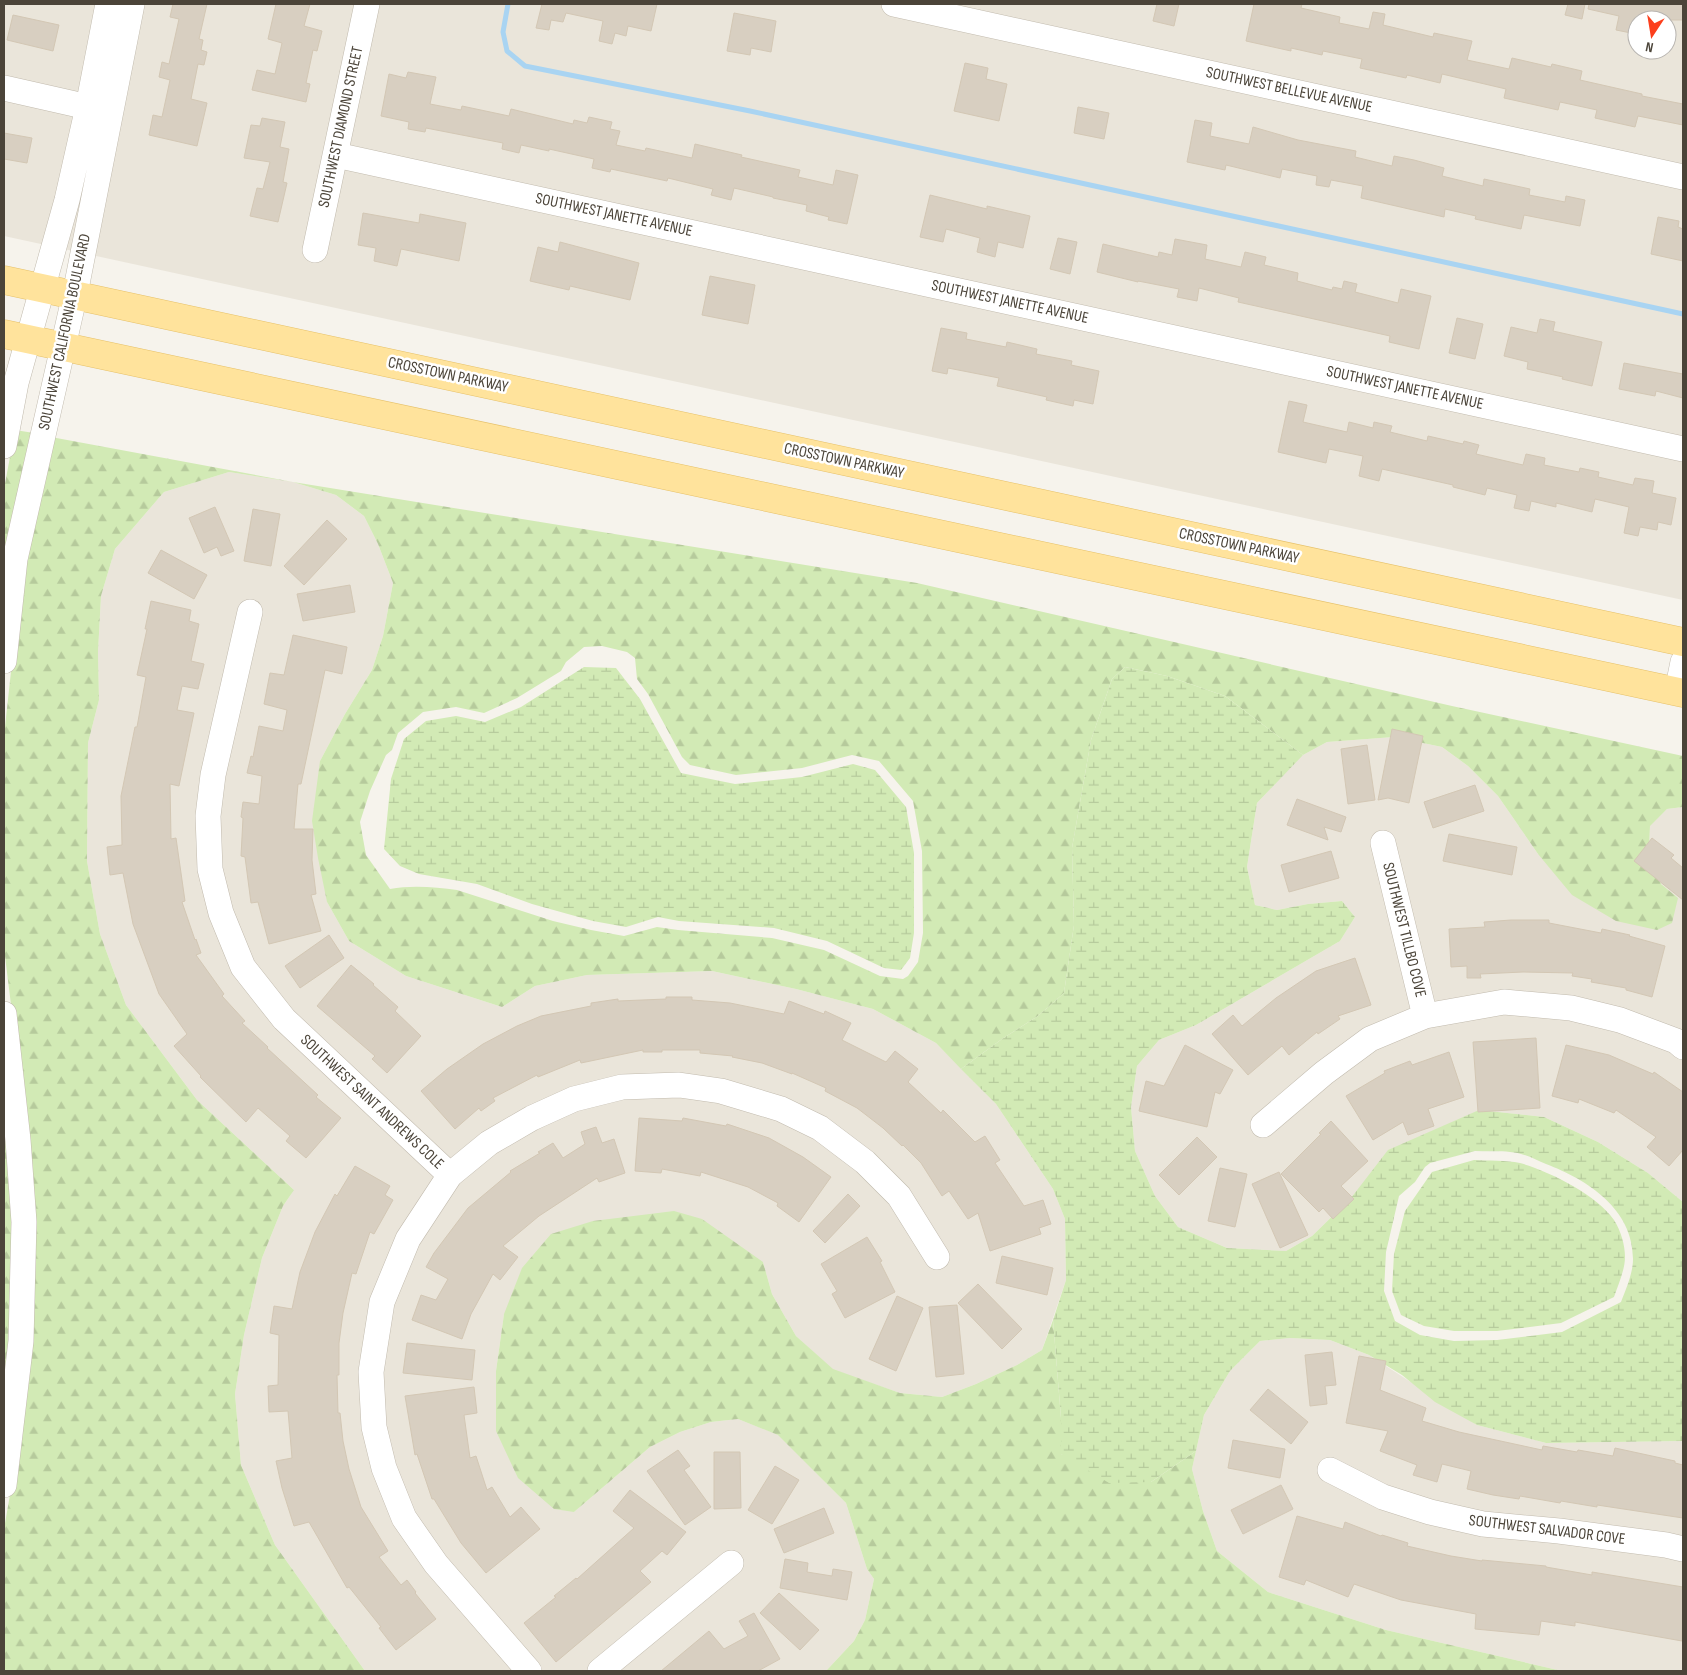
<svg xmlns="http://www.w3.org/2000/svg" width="1687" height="1675" viewBox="0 0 1687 1675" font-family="'Sofia Sans Condensed',sans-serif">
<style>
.residential{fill:#eae5da;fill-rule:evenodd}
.forest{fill:url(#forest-firs);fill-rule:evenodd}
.wetland{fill:url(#wetland-marsh);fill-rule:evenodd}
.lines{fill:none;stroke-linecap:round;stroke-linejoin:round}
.stream{stroke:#a9d4f2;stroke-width:5}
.building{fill:#d8cfc1;stroke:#d3c7b4}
.minor-casing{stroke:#c2bbae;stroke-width:26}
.major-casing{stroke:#e6c16a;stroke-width:29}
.minor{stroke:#fff;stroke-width:25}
.major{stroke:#ffe39c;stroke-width:28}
.labels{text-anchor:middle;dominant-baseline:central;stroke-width:5;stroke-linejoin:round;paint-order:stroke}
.street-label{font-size:16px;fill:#4b4439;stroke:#fff}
</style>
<defs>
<pattern id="forest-firs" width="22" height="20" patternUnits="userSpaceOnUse" patternTransform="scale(1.25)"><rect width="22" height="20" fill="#d2eab5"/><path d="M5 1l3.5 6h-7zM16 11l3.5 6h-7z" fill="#b6ca9c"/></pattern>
<pattern id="wetland-marsh" width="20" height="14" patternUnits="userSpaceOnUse" patternTransform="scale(1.25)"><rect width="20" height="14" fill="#d2eab5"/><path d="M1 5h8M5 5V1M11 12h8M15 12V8" fill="none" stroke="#b6ca9c"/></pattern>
</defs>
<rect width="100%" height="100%" fill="#f6f3ec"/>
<path class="residential" d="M4,4H1683V600L4,236ZM1637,20H1667V50H1637Z
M229,472L293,482L336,495L364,516L378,544L393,583L383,636L372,670L345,714L320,761L327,902L349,941L406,976L502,1007L535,986L587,975L712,971L796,989L873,1009L936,1043L996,1104L1053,1189L1065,1219L1066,1280L1042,1350L1017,1365L976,1384L942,1397L900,1393L833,1370L796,1336L772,1294L763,1262L504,1314L496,1371V1430L574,1512L650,1447L680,1432L711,1422L738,1419L779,1435L846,1503L867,1569L874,1579L865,1620L854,1641L826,1671H365L275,1545L241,1465L235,1394L244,1335L262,1258L283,1206L294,1190L197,1100L126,1005L100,934L87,861L88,743L99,700L98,652L101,596L115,549L164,492Z
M1394,737L1442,747L1468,766L1498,796L1538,854L1678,898L1661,884L1649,848L1650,825L1667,809L1683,807V1202L1648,1173L1598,1142L1544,1117L1479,1110L1351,1198L1312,1236L1286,1251L1227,1248L1178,1227L1155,1196L1135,1151L1131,1107L1137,1066L1159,1040L1196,1025L1340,941L1355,917L1342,901L1308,904L1277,910L1255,905L1247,867L1257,803L1301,756L1327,742Z
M1290,1338L1330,1340L1369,1355L1477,1425L1546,1443L1683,1441V1671H1562L1386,1630L1268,1592L1217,1551L1203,1511L1192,1469L1204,1415L1230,1371L1260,1341Z"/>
<path class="forest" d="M15,430L34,433L4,585V489Z
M51,437L293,482L917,583L1452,706L1683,756V807L1667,809L1650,826L1649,848L1661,884L1678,898L1672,923L1657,930L1616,921L1572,895L1538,854L1498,796L1468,766L1442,747L1394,737L1327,742L1303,755L1225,696L1167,676L1125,667L1112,679L1091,740L1072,848L1074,925L1064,993L1038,1016L1002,1039L961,1069L936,1043L873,1009L796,989L712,971L587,975L535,986L502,1007L406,976L349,941L327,902L318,858L312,821L320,761L345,714L372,670L383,636L393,583L378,544L364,516L336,495L293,482L229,472L164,492L115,549L101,596L98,652L99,700L88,743L87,861L100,934L126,1005L197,1100L294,1190L283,1206L262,1258L244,1335L235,1394L241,1465L275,1545L365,1671H4V1529L14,1472L12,1013L4,948V736L23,561ZM602,646L627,652L635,658L637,679L648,694L682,757L690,765L736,775L802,768L852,755L879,761L913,801L922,851L923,933L918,962L908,976L903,979L880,976L824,950L772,938L678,930L657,927L624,936L591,930L553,921L457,890C436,887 411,885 390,889L366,855L360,822L370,791L386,755L392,750L398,733L423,712L456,707L484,713L517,698L561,671L566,662L584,647Z
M4,1093L15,1223L13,1341L4,1419Z
M674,1211L702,1219L763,1262L772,1294L796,1336L833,1369L900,1393L942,1397L976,1384L1017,1365L1042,1350L1053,1320L1061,1418V1454L1151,1482L1196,1451L1192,1469L1203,1511L1217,1551L1268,1592L1386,1630L1562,1671H826L854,1641L865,1620L874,1579L867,1569L846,1503L778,1435L738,1419L711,1422L680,1432L650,1447L574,1512L554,1509L518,1478L496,1431V1371L504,1314L522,1268L551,1234L593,1221Z"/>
<path class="wetland" d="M584,667L616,668L640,699L681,773L735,784L802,777L853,764L875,770L906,807L914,853V933L910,958L901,970L884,968L827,941L774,928L679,921L658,917L626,927L593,921L532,904L477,884L419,874L400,866L384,849L391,779L404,739L426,721L456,716L485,722L521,707Z
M1125,667L1167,676L1225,696L1303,755L1257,803L1247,867L1255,905L1277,910L1308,904L1342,901L1355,917L1340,941L1196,1025L1159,1040L1137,1066L1131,1107L1135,1151L1155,1196L1178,1227L1227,1248L1286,1251L1312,1236L1351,1198L1388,1150L1479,1110L1544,1117L1598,1142L1648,1173L1683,1202V1441L1546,1443L1477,1425L1435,1402L1402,1375L1369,1355L1330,1340L1290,1338L1260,1341L1230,1371L1204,1415L1196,1451L1151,1482L1109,1483L1061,1454V1418L1053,1320L1066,1280L1065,1219L1053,1189L996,1104L961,1069L1002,1039L1038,1016L1064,993L1074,925L1072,848L1091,740L1112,679ZM1475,1151C1490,1152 1507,1150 1521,1154C1530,1156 1538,1161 1546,1164C1588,1180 1633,1209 1633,1259C1633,1273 1626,1289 1621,1302L1562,1332L1497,1340L1454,1341L1420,1335L1395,1321L1384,1291L1386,1252L1399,1196L1415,1182L1425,1167L1430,1163Z
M1474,1160C1489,1161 1506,1160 1520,1163C1549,1171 1597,1195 1614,1220C1621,1231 1625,1245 1625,1257C1625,1270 1618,1285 1614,1297L1561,1323L1497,1331H1454L1424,1326L1401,1315L1392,1291L1394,1254L1405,1211L1432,1172Z"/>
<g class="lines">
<path class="stream" d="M508,4L503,32L507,51L525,66L750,111L1683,314"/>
</g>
<path class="building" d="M173,4H207L199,39L203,40L201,50L207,52L204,65L198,64L191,99L207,103L197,146L149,135L153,115L162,117L170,80L159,77L162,62L169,64L179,19L170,17Z
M276,4H310L304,26L322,31L317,51L313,50L306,83L310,84L306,102L252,90L257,70L275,74L282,43L268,39Z
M542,4H657L651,31L628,26L626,36L615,33L612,44L599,41L603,21L566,13L563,22L551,20L549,30L536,28Z
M1157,4H1179L1174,26L1153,21Z
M1254,4H1302L1301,8L1340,17L1339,23L1369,29L1373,12L1385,14L1383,25L1433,37L1434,33L1472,41L1467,60L1509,69L1512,58L1551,67L1552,64L1582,71L1580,80L1642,94V96L1683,104V125L1638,116L1635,127L1595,118L1597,110L1560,102L1558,110L1504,98L1506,89L1442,74L1440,83L1407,75L1406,78L1360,68L1362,59L1323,51L1322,55L1291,48V51L1246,41Z
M1568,4H1585L1582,19L1565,15Z
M1589,4H1683V20H1637L1636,34L1616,30L1619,16L1588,9Z
M734,13L776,21L771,52L751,48L750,55L727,51Z
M13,15L59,25L53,51L7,40Z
M965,63L988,68L986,79L1007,84L999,121L954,111Z
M408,72L436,77L430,104L461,110L462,106L509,116L511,109L573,124L574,120L587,123L589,117L612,122L610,129L620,131L616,145L645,151L646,148L692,158L695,144L742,155L741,157L800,170L798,177L833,185L836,170L858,175L847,224L828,220L829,217L806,211L807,205L773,198V197L734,188L731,200L711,195L713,189L668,178L667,181L611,169L610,172L592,168L594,159L549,149V151L521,145L519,153L502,149L503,143L426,128L425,132L408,129L409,122L381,116L389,74L406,78Z
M1078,107L1109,113L1104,139L1074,133Z
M262,118L285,122L280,147L289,149L283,182L287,183L278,222L250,216L257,188L263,189L270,162L244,158L251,125L260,126Z
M1195,120L1212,123L1210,136L1249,144L1253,127L1298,140L1356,151L1355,157L1392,166L1394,156L1414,160L1444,168L1442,176L1483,186L1484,179L1530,189L1529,195L1565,202L1566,196L1585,200L1580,226L1524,215L1521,229L1475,219L1476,216L1445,209L1444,217L1361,198L1363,186L1331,180L1329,187L1316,185L1317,176L1282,169L1280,178L1226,165L1225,170L1187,162Z
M4,133L32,138L27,163L4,159Z
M930,195L987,209V206L1030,216L1023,248L998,242L995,257L977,252L980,238L946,229L943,242L920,237Z
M363,213L419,223L420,214L466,223L459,261L401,249L397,266L374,261L376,248L358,245Z
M1658,217L1679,221L1678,227L1683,229V261L1651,254Z
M1058,238L1077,242L1070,274L1050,269Z
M1175,239L1207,245L1205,259L1241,267L1245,252L1266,257L1264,265L1298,273L1297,281L1332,290L1333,287L1342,289L1344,281L1357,284L1355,292L1398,303L1401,289L1431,296L1419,349L1389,342L1390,336L1238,302L1239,298L1199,288L1197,301L1177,297L1179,289L1138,281V282L1097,272L1103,244L1158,257L1159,252L1172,255Z
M560,242L639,263L630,300L570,286L569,290L530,281L538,247L558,252Z
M710,276L755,285L748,324L702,315Z
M1457,318L1483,324L1475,359L1449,353Z
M1540,319L1555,322L1553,331L1602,342L1592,386L1562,379L1563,377L1527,369L1528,362L1504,356L1511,327L1537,333Z
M941,328L967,333L966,339L1006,347L1007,342L1037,349L1036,354L1072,361L1071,365L1099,371L1093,404L1074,400L1073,406L1046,400L1047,397L997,386L999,378L948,368L947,374L932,371Z
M1624,363L1683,374V398L1656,391L1655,396L1619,389Z
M1289,401L1307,405L1303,422L1347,432L1349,422L1373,428L1374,422L1392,426L1390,432L1427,441L1428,436L1463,444L1464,441L1479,445L1476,454L1523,465L1526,454L1545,458L1544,465L1579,472L1580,468L1599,472L1598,477L1633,485L1635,478L1654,481L1652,493L1676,498L1671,525L1658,522L1657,530L1640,527L1638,536L1624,533L1629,507L1595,499L1592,512L1556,503V507L1531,501L1529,511L1514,508L1517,495L1487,488L1485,495L1453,487V485L1382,469L1379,481L1359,476L1363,456L1329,449L1326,463L1278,452Z
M215,507L234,551L221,556L217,547L204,553L189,518Z
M253,509L280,514L271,566L244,561Z
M327,520L347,539L304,585L284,566Z
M161,550L207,575L194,599L148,573Z
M350,585L355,612L303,621L297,594Z
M151,601L191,610L189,621L199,624L191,661L204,664L198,689L182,686L177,710L194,713L179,786L170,784L171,839L176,838L185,901L182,902L195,940L196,939L201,953L196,955L224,994L222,996L245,1021L242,1023L268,1047L267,1048L318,1095L316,1097L341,1118L306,1158L286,1141L290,1136L258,1108L246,1122L200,1077L201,1076L174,1046L187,1034L159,994L133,924L123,873L110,875L107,847L122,845L121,796L135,727H137L146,677L137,675L147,629H145Z
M293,635L347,647L342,674L325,670L301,784H298L294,829H313L312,860L316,894L311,895L321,931L269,944L258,902L251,903L245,857L241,856L243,818L241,817L243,802L259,804L262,776L247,773L251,756L253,757L259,726L283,731L287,710L264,704L270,673L284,675Z
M1392,729L1423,736L1409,803L1388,798L1378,800Z
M1367,745L1375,800L1348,804L1341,749Z
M1475,785L1484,811L1433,828L1424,802Z
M1297,799L1346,817L1341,832L1324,827L1328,840L1287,825Z
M1449,834L1517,847L1512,875L1443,861Z
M1652,838L1674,855L1671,858L1683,868V900L1634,861Z
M1331,851L1339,878L1289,892L1281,865Z
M1511,920H1549V923L1601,933L1602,929L1630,935L1629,936L1665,946L1652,997L1626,990V988L1591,982L1592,979L1572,976L1573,973L1523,972L1480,974L1481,978H1467V966L1451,967L1449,929L1485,927L1484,922Z
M329,935L344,958L300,988L285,966Z
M1355,958L1371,1005L1338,1016L1340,1019L1318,1034L1317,1032L1289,1055L1282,1046L1248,1075L1212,1034L1233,1015L1242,1026L1276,998L1316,971Z
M351,965L374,984L373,985L398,1007L395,1011L421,1036L387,1073L372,1059L375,1056L317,1006Z
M666,997H692V1000L730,1003L784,1014L789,1001L824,1014L825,1011L851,1023L842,1040L886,1062L895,1051L918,1069L908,1082L941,1113L943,1110L975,1142L985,1136L1000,1160L995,1163L1024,1206L1043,1200L1051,1224L1039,1228L1041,1234L990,1251L978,1213L968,1219L949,1191L942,1196L921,1163L903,1145L902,1146L883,1128L857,1108L825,1091L826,1088L792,1073V1074L762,1063L732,1057L733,1056L700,1053V1050H662V1052H643V1050L581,1063L580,1060L538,1077L537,1075L493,1098L495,1101L481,1111L479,1108L455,1129L421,1091L447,1069L483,1044L517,1026L541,1016L591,1006V1003L618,999V1001L666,999Z
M1536,1038L1540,1108L1478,1112L1473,1042Z
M1185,1045L1233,1070L1220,1094L1215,1092L1207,1127L1139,1111L1146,1081L1164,1086Z
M1566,1045L1609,1055L1653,1074L1654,1072L1683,1092V1150L1669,1166L1647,1147L1656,1137L1616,1110L1614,1113L1579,1099L1578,1103L1552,1096Z
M1449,1052L1464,1097L1428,1109L1434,1126L1408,1135L1403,1122L1373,1140L1346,1096L1385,1073L1384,1071L1410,1061L1412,1065Z
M639,1118L682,1121L683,1118L726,1126L727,1124L769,1138L803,1157L831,1177L799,1222L777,1206L778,1203L748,1187L701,1172L700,1176L662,1169L661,1173L635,1171Z
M1331,1121L1368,1161L1341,1186L1354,1199L1333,1219L1323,1208L1319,1212L1281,1174L1321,1134L1319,1133Z
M596,1127L602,1143L614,1139L625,1173L599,1182L597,1178L539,1216L503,1246L518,1257L500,1280L493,1274L471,1314L462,1339L412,1320L421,1295L436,1300L448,1279L426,1267L434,1253L468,1208L511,1172L510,1171L540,1153L538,1152L553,1143L563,1158L585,1144L581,1132Z
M1197,1137L1217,1157L1179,1195L1159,1175Z
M355,1166L390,1186L385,1195L393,1200L374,1234L370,1232L356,1274L352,1273L343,1313L339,1343V1375H337L338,1413H340L343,1441L349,1469L361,1507L388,1551L379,1557L401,1585L407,1580L416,1592L415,1593L436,1619L396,1650L379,1628L381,1627L349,1587L347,1588L309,1522L294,1526L282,1488L276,1461L292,1458L288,1411L269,1412L268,1386L278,1385L279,1335L270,1333L274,1306L292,1309L300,1272L315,1232L335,1194L337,1196Z
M1220,1168L1247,1174L1235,1227L1208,1221Z
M1279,1172L1308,1235L1280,1248L1252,1184Z
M848,1194L860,1206L825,1243L813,1231Z
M867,1237L882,1261L880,1262L895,1292L845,1318L832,1294L837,1291L821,1264Z
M1002,1256L1053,1268L1047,1295L996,1283Z
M978,1284L1022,1329L1002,1349L958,1303Z
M897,1296L923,1308L896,1371L869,1359Z
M957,1305L964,1374L936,1377L929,1307Z
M407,1343L475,1350L472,1380L403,1373Z
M1332,1352L1336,1385L1325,1386L1327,1404L1310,1406L1305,1355Z
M1359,1356L1386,1361L1380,1390L1426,1408L1422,1421L1459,1432L1542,1450L1543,1446L1577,1452L1578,1450L1613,1456L1615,1448L1675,1461V1463L1683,1465V1518L1597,1505V1507L1561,1501L1560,1503L1520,1496L1519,1499L1493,1495L1467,1489L1471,1471L1442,1464L1437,1482L1413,1475L1417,1465L1380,1451L1388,1431L1346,1423Z
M474,1387L477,1413L464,1415L470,1458L476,1456L487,1490L492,1487L510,1517L521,1507L540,1529L486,1573L461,1543L434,1499H432L417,1454L415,1455L405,1396Z
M1268,1389L1308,1422L1291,1444L1250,1410Z
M1233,1440L1285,1449L1280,1478L1228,1468Z
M678,1450L690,1466L684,1470L711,1507L685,1525L647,1471Z
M714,1452H740L741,1508L714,1509Z
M775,1466L799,1480L772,1524L748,1510Z
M1281,1485L1293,1509L1243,1534L1231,1510Z
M630,1490L686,1532L667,1555L662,1551L640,1571L651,1582L556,1662L524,1623L556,1597L554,1596L576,1578L577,1579L634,1528L613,1511Z
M824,1508L834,1533L784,1553L774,1529Z
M1297,1516L1343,1529L1345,1522L1381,1536L1382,1535L1408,1543L1407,1546L1451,1556L1482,1561V1560L1546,1566V1567L1592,1575V1572L1683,1587L1682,1641L1575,1622V1626L1541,1621L1539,1635L1475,1629L1476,1614L1401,1600L1354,1584L1348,1597L1306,1580L1304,1585L1279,1577Z
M785,1559L808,1563L807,1572L832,1576L833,1569L852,1572L847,1600L780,1588Z
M779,1593L819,1630L800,1650L760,1613Z
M754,1613L780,1659L758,1671H661L709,1631L724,1649L748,1636L739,1621Z"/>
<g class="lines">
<defs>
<path id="minor" d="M894,4L1683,177
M4,88L88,107
M336,155L1683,449
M315,250L367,4
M4,446L16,383L67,200L88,107L108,4
M250,612L213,775L208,816L210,869L221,913L243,967L284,1019L450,1175L408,1239L382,1302L371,1372L374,1427L384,1468L404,1518L436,1564L529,1671
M4,661L15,559L75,294L132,4
M1677,692L1683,662
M1383,843L1425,1016
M4,1014L18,1140L24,1222L21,1341L4,1485
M1263,1125L1324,1073L1370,1039L1425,1016L1504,1002L1571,1008L1620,1020L1676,1041L1683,1047
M450,1175L489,1143L532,1118L574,1099L622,1087L679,1085L721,1091L781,1109L820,1128L865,1162L899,1196L937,1257
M1330,1470L1383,1497L1430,1512L1483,1524L1559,1531L1666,1545L1683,1549
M600,1671L731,1563"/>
<path id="major" d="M4,280L1683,642
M4,334L1683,693"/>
</defs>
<use href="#minor" class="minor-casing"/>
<use href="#major" class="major-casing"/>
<use href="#minor" class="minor"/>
<use href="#major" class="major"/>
</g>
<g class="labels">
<g class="street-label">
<text transform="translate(1289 90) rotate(12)">SOUTHWEST BELLEVUE AVENUE</text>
<text transform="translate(341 127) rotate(-78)">SOUTHWEST DIAMOND STREET</text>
<text transform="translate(614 215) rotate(12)">SOUTHWEST JANETTE AVENUE</text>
<text transform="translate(1010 302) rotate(12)">SOUTHWEST JANETTE AVENUE</text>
<text transform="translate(65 332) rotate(-78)">SOUTHWEST CALIFORNIA BOULEVARD</text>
<text transform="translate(448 375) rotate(12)">CROSSTOWN PARKWAY</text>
<text transform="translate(1405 388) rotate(12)">SOUTHWEST JANETTE AVENUE</text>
<text transform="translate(844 461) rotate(12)">CROSSTOWN PARKWAY</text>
<text transform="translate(1239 546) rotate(12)">CROSSTOWN PARKWAY</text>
<text transform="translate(1404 930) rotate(76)">SOUTHWEST TILLBO COVE</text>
<text transform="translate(372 1102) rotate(43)">SOUTHWEST SAINT ANDREWS COLE</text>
<text transform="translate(1547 1530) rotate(7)">SOUTHWEST SALVADOR COVE</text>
</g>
</g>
<rect width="1687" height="1675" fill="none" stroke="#4b4439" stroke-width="10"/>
<g transform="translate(1652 35) rotate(192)"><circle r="24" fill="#ffffff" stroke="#b7b4b0"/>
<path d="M0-4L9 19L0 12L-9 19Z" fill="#fc3f1d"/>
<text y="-8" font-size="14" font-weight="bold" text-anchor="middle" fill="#4b4439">N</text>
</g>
</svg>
